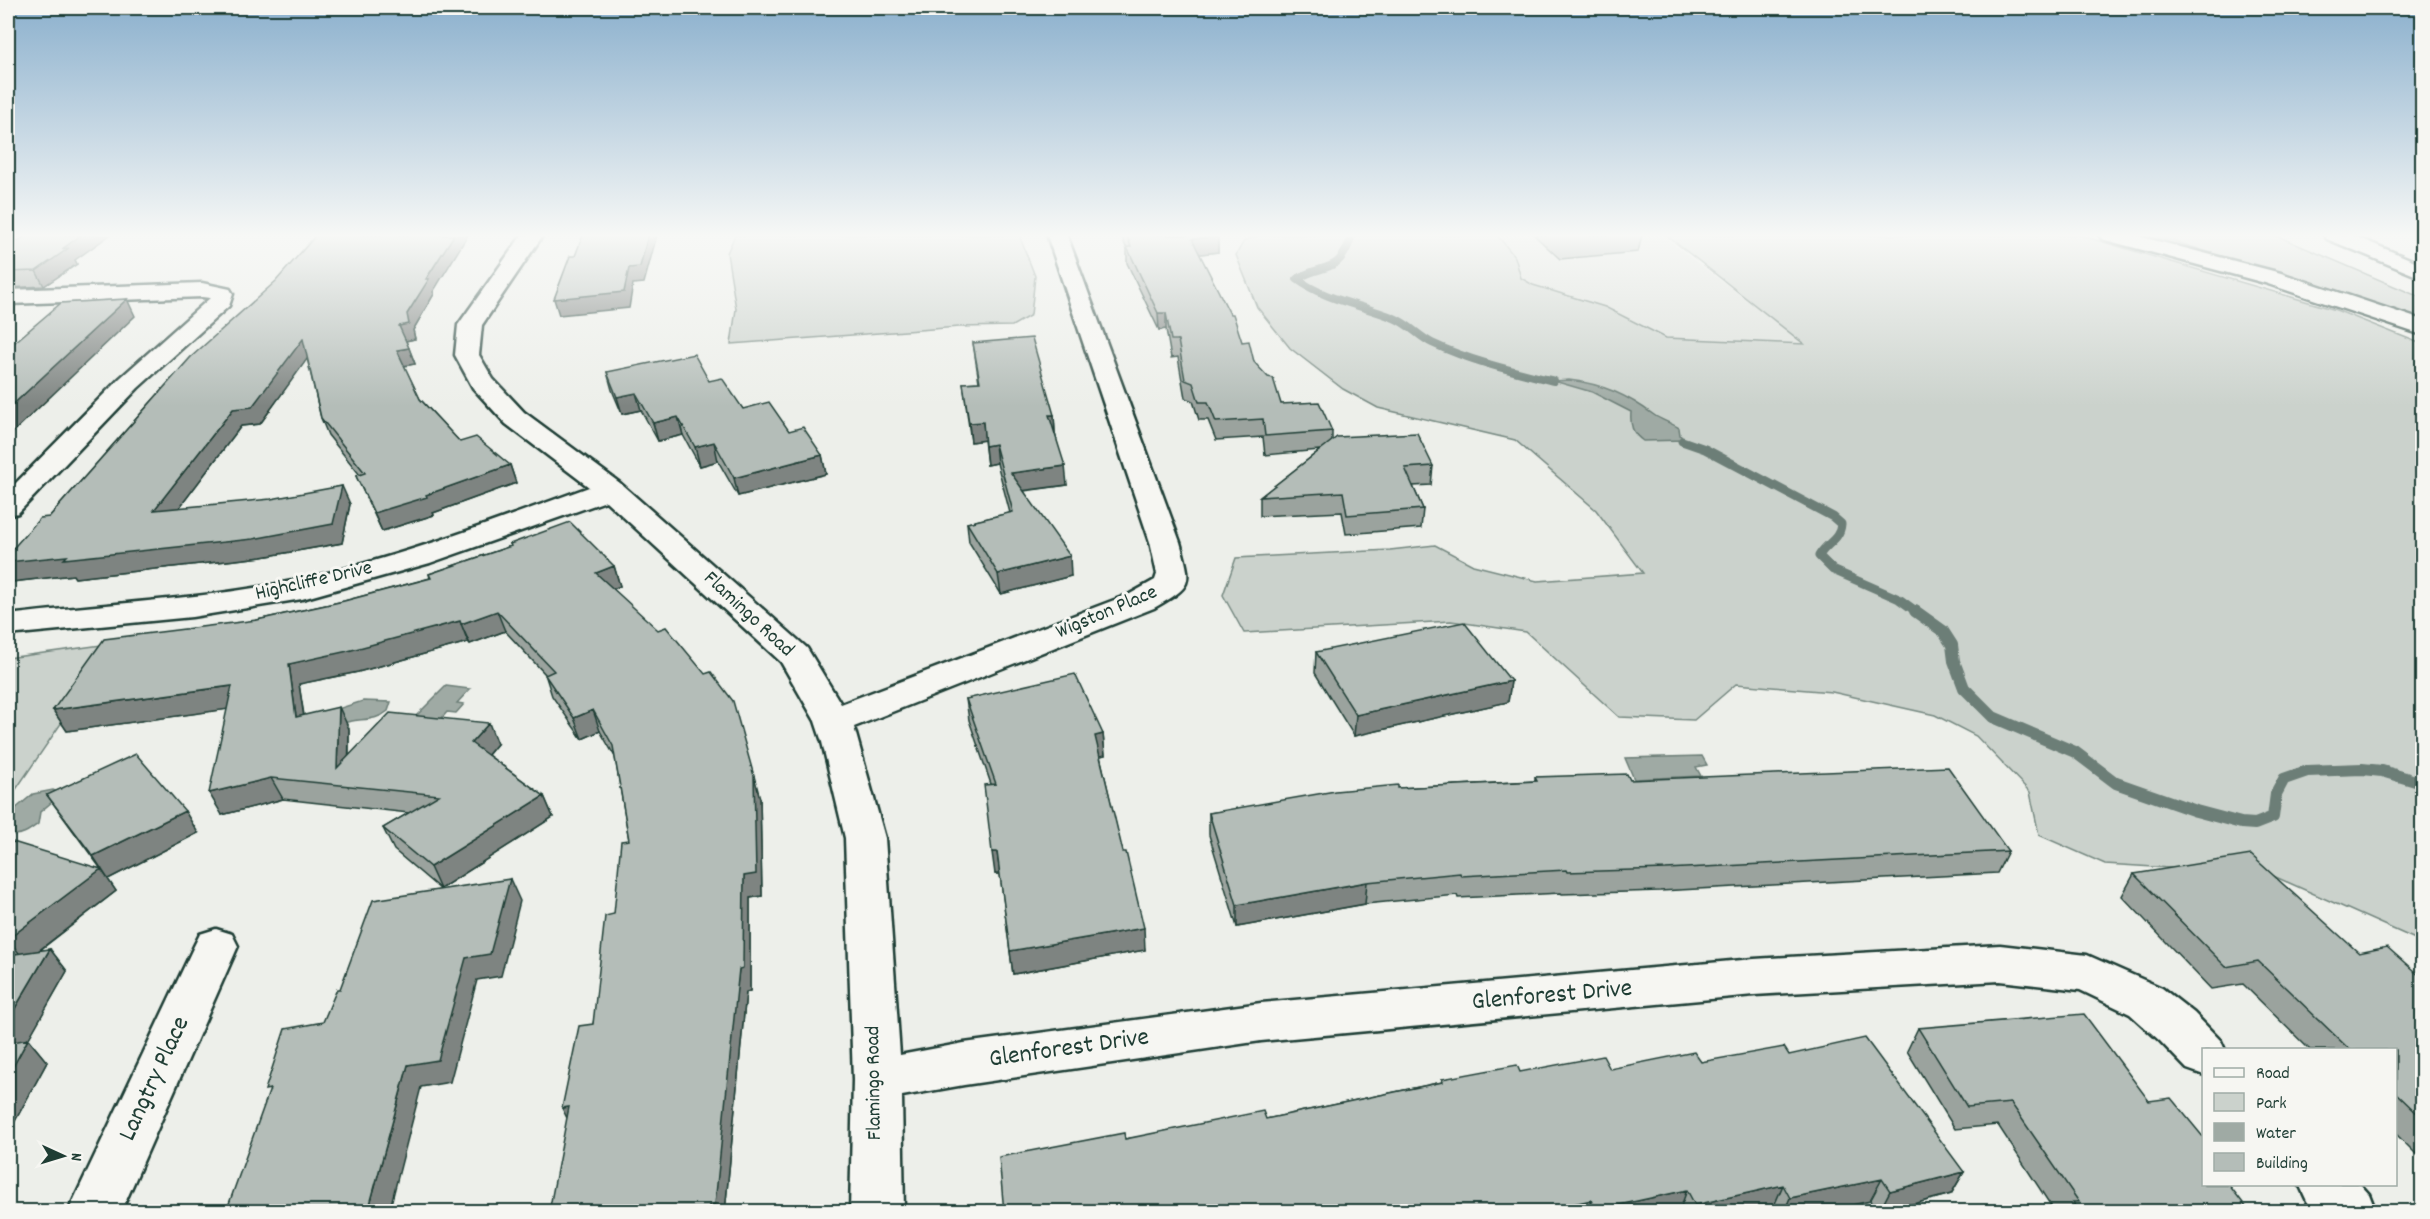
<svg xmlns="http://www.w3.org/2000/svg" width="2430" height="1219" viewBox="0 0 2430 1219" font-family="Dekko,sans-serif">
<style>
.built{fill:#dce0db}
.green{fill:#cbd2cc;stroke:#758880;stroke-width:1.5}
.water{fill:#9faaa4;stroke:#6c7e77;stroke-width:1.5}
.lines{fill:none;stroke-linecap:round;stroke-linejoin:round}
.stream-far2{stroke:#6c7e77;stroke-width:8}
.stream-far1{stroke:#6c7e77;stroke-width:9}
.stream{stroke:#6c7e77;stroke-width:12}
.minor-casing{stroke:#1f3d34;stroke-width:5}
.highway-casing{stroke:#1f3d34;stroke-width:5}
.minor{fill:#f6f6f2;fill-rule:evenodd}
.highway{fill:#f6f6f2;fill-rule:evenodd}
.wall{fill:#9ba39e;stroke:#1f3d34;stroke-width:1.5}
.shaded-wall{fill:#7e8481;stroke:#1f3d34;stroke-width:1.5}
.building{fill:#b4bdb8;stroke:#1f3d34;stroke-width:1.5}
.labels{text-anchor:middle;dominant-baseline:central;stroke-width:6;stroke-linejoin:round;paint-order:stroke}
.street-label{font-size:21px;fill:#1f3d34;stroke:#f6f6f2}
.near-street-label{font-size:26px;fill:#1f3d34;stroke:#f6f6f2}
</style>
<rect width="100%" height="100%" fill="#edefea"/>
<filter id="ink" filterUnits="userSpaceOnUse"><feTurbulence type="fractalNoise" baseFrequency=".0167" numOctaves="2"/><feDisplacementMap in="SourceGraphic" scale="12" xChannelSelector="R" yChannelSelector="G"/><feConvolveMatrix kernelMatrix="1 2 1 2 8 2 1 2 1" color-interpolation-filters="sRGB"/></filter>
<g filter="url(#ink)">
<path class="built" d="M1497,235H1661L1805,344L1666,338L1605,307L1533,285L1521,278L1515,257Z"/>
<path class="green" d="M735,235H1019L1035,276L1031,315L1012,326L959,327L731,344L736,309L727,253Z
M1260,235H1497L1515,257L1521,278L1533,285L1605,307L1666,338L1804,344L1666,235H2079L2336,310L2422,344V942L2269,874L2105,864L2039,835L2030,792L1976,736L1935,715L1832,692L1736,684L1694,720L1619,717L1526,632L1451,621L1244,633L1223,595L1236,558L1390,550L1435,545L1473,565L1537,581L1643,573L1596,510L1515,440L1378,408L1343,389L1290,348L1257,307L1236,255L1244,241Z
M2147,235H2275L2422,298V319L2173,241Z
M116,643L8,801V658Z"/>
<path class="water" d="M1569,380C1603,384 1627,395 1654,415C1661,420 1671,423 1679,428L1680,435L1684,440L1643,441C1632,433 1630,425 1631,412L1592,392L1554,381Z
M446,686L470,689L457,703L464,704L456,713L447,712L441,719L408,724Z
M363,701L391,702L388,711C374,723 357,717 341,724L328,712Z
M1702,756L1707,765L1696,767L1701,776L1634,779L1625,758Z
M53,790L57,792L58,797L40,812L38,824C30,830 21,837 11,834V827L8,826V815L33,794Z"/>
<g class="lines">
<path class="stream-far2" d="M1352,235C1339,277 1324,262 1297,279C1325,300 1362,305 1394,318C1409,324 1418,336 1432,343C1470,361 1513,371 1554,381"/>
<path class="stream-far1" d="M1682,441L1705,449L1833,517L1841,524C1840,540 1826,543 1819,556L1833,570L1899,599L1917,612"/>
<path class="stream" d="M1915,611L1943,631L1952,645L1954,661L1964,688L1993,717L2075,752L2116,783L2196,811L2241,823L2255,824L2273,817L2276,794L2284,779L2307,771L2362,769L2382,771L2422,783"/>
<defs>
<path id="minor" d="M522,235H543L482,325L479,355L493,379L524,412L620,483L807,648L841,704L1130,594L1155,580L1157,574L1150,542L1047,235H1067L1180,542C1192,586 1193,585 1154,608L854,727L885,838L900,1055L964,1043L1261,1003L1754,959L2000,945L2087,955L2162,988L2194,1013L2221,1041L2225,1050H2204V1075L2187,1069L2160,1041L2130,1014L2080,990L2000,981L1754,995L1261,1041L964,1085L902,1096L904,1212H850L853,1080L845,838L822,742L815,721L781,662L606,501L430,563L302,599L192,617L8,635V615C106,603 205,600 302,579C400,558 495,521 589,487L506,424L473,388L455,355L458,325Z
M202,283L230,289L233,294L229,306L138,388L18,513L8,516V491L120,378L210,298L202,297L8,304V290Z
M216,929L232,934L238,946L121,1212H68L194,946L200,934Z
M2299,1184H2360L2369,1194L2376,1212H2315L2307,1201Z"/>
<path id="highway" d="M2099,235H2134L2281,273L2422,320V335L2265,283L2102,239Z
M2324,235H2352L2422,264V278L2327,239Z"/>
</defs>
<use href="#minor" class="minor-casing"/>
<use href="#highway" class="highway-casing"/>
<use href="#minor" class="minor"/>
<use href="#highway" class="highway"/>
</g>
<path class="wall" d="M1121,235H1217L1218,252L1199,254L1242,342L1281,404L1332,431V441L1433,466L1431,485L1413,486L1423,509L1421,528L1346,534L1342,512L1260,516V497L1320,450L1265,455L1263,437L1216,440L1208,420H1199L1193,401L1185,398L1178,357L1171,358L1166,329L1159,330L1127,263V250Z
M1534,235H1642L1638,252L1560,259Z
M8,247L75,260L77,264L44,286L8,288Z
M433,292L434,294L413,330L415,339L406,341L415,364L404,366L420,399L460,442L510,465L516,483L433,513L434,515L382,531L356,476L360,475L328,435L321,418L307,358L260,424L241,426L179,508L350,504L342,543L262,557L75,578L73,575L11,582L49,517L191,357Z
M973,343L1054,415L1055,433L1067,485L1024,491L1071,576L1001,594L969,542L967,523L1010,513L997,463L987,465L984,440L971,442L963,383L979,382Z
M607,372L709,381L743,409L789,431L822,455L826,474L738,496L718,461L700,466L683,435L658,441L641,410L622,414L612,390Z
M510,544L614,566L620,586L613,589L760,798L762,896L750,898V991L746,992L725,1212H549L593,1024L629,840L615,757L600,731L582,739L552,696L545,674L505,631L470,644L468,642L358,672L299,684L304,715L349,729V756L497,744L488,755L544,796L553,817L440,889L394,850L383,828L409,813L283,799L222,815L227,709L67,731L53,710L257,620L344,601L430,578L429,574L511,546Z
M1316,652L1511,681L1508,702L1354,736L1315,673Z
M966,699L1103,734L1105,755L1100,756L1145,950L1013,974L1000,874H995L991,784L969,720Z
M1535,777L1630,780L2008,851L1997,873L1660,891L1562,894L1561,893L1458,898L1457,895L1365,904L1237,927L1209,835V813L1398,788L1535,781Z
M47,795L198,833L108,879L103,872L116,891L39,951L50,949L67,971L28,1039L47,1062L8,1134V846L101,869Z
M2134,874L2359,953L2422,978V1160L2396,1134V1050H2310L2243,984L2211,989L2122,896Z
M1918,1028L2204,1185L2250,1212H2055L1998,1125L1955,1129L1907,1051Z
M1789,1055L1964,1172L1951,1194L1883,1212H1877L1870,1201L1821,1212H1775L1773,1208L1756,1212H1004L1125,1139L1266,1119L1442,1082V1079L1520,1072L1610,1069Z"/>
<path class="shaded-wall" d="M81,235H110L75,260L77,264L44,286L36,271L62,249Z
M454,235H468L433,292L434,294L413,330L415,339L405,341L399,326L407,314L426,279Z
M648,235H657L644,283L633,284L629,308L559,315L554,299L629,268Z
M1218,237V252L1192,255V239Z
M8,292L15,306L8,311Z
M127,299L135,316L8,437V409Z
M1158,313H1166V329L1159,330Z
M303,339L310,355L260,424L241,426L164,528L154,510L233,409Z
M409,348L415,364L403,366L397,350Z
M636,393L641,410L622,414L617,397Z
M1049,415H1054L1055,433L1051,434Z
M678,417L683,435L658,441L653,423Z
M983,422L985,440L971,442L969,423Z
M714,442L718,461L700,466L695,447Z
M995,444L997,463L987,465L985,446Z
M822,455L826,474L738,496L734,478Z
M510,465L516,483L433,513L434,515L382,531L374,513Z
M1065,466L1067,485L1013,492L1011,473Z
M342,486L350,504L342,543L262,557L75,578L73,575L11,582L8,575V562Z
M1070,556L1071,576L1001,594L998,574Z
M614,566L620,586L603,593L596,573Z
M497,611L505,631L470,644L461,624Z
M460,621L468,642L358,672L299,684L307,738L296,717L289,664Z
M1511,681L1508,702L1354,736L1356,715Z
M232,686L244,707L67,731L53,710Z
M339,707L349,729L348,786L337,768Z
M593,710L600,731L582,739L574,718Z
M489,723L497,744L480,764L471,743Z
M1103,734L1105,755L1097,757L1095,736Z
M754,776L760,798L762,896L750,898V991L746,992L725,1212H709L739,969L744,876Z
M271,778L283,799L222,815L209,793Z
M544,796L553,817L440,889L430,867Z
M185,811L198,833L108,879L93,856Z
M992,852H997L1000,874H995Z
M101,869L116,891L25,961L8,939Z
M510,879L520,901L501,976L477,980L450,1082L421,1087L389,1212L369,1208L408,1065L466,958Z
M1367,882L1365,904L1237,927V905Z
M1144,928L1145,950L1013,974L1010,951Z
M50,949L67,971L12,1068L8,1063V1020Z
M28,1039L47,1062L8,1134V1076Z
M569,1107L573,1130L562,1108Z
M1964,1172L1951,1194L1883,1212H1879L1890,1191Z
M1882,1179L1870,1201L1821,1212H1784L1790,1198Z
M1783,1185L1773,1208L1756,1212H1693L1695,1205Z
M1687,1190L1679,1212H1595L1596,1210Z
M1591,1200L1588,1212H1536Z
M395,1203L400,1212H393Z"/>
<path class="building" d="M27,235H81L62,249L69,248L36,271L8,272V247Z
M316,235H454L426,279H429L407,314L409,324L399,326L409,348L397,350L420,399L460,442L476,437L510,465L426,495L427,497L374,513L356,476L365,473L321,418L303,339L252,407L233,409L154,510L271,499L342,486L333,524L253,539L64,559L67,556L8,562V554L40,518L49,517L191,357L276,281Z
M583,235H648L640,267L629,268L624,292L554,299L570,256H575Z
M1127,235H1217L1218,237L1192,239L1230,314H1233L1242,342L1249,341L1254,362L1268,377L1273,378L1281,404L1319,402L1332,431L1265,436L1263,419L1216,422L1208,402H1199L1193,383L1185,380L1178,340H1171L1166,313H1158L1127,247H1131Z
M127,299L8,409V348L61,303Z
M1032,338L1054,415H1049L1065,466L1011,473L1070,556L998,574L967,523L1013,512L995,444L985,446L983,422L969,423L963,383L980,382L973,343Z
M694,354L709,381L722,378L743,409L769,402L789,431L803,427L822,455L734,478L714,442L695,447L678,417L653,423L636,393L617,397L607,372Z
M1417,433L1433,466L1405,468L1423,509L1347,515L1343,492L1260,497L1337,437Z
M570,522L614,566L596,573L658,630L666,627L705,674L711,672L733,701L754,776L756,874L744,876L743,968L739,969L715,1204L709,1205V1212H549L569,1107L562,1108L579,1026L593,1024L605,916L614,914L621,841L629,840L613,746L593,710L574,718L545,675L554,671L497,611L461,624L460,621L348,651L289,664L296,717L339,707L337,768L390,713L489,723L471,743L544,796L430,867L383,828L439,795L271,778L209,793L232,686L53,710L104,639L257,620L344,601L431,578L429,574L511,546L510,544Z
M1464,622L1511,681L1356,715L1316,652Z
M1075,674L1103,734L1095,736L1123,852H1126L1144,928L1010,951L997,852H992L984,785L996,784L966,699Z
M136,754L185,811L93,856L47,795Z
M1948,767L2008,851L1666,869L1567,872L1566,870L1461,876L1460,873L1367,882L1237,905L1209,813L1335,791L1398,785V788L1537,781L1535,777L1627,774L1630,780Z
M13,842L101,869L8,939V846Z
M2251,855L2359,953L2387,947L2422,978V1118L2396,1093V1050H2350L2258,961L2226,967L2134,874Z
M510,879L490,954L466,958L438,1060L408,1065L369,1208L395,1203L393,1212H226L270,1089L265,1090L285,1029L323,1022L337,989H340L373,900Z
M50,949L8,1020V955Z
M2084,1014L2149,1101L2171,1098L2204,1138V1185H2229L2250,1212H2079L2073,1202H2079L2011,1103L1967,1107L1918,1028Z
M1865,1038L1964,1172L1890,1191L1882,1179L1790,1198L1783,1185L1695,1205L1687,1190L1596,1210L1591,1200L1536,1212H1004L999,1157L1124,1133L1125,1139L1263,1111L1266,1119L1443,1082L1442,1079L1517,1065L1520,1072L1603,1056L1610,1069L1694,1052L1701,1062L1784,1047L1789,1055Z
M28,1039L8,1076V1043Z"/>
</g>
<linearGradient id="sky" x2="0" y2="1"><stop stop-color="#8bb0cd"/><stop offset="0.58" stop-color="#f7f8f6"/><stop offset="1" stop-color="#f7f8f6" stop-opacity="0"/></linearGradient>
<rect width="2430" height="406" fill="url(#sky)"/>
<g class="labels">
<g class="street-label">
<text transform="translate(314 582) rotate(-13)">Highcliffe Drive</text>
<text transform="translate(1107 613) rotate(-23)">Wigston Place</text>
<text transform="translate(748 615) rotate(43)">Flamingo Road</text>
<text transform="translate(875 1083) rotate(-91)">Flamingo Road</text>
</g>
<g class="near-street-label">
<text transform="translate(1552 996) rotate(-5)">Glenforest Drive</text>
<text transform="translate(1069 1049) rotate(-8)">Glenforest Drive</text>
<text transform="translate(155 1079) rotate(-65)">Langtry Place</text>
</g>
</g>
<rect width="2430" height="1219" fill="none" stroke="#f6f6f2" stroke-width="30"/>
<rect x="15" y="15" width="2400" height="1189" fill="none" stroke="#1f3d34" stroke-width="2" filter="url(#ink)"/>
<rect x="2202" y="1048" width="195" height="138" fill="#f6f6f2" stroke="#a0aca6" stroke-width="1.5"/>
<rect x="2214" y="1068" width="30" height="9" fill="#f6f6f2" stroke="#a0aca6" stroke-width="1.5"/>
<text x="2256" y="1078" font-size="18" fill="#1f3d34">Road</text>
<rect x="2214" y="1093" width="30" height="18" fill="#cbd2cc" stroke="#a0aca6" stroke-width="1.5"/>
<text x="2256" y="1108" font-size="18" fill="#1f3d34">Park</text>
<rect x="2214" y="1123" width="30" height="18" fill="#9faaa4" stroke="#a0aca6" stroke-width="1.5"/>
<text x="2256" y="1138" font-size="18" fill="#1f3d34">Water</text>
<rect x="2214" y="1153" width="30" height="18" fill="#b4bdb8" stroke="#a0aca6" stroke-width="1.5"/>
<text x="2256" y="1168" font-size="18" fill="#1f3d34">Building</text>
<g transform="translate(63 1156) rotate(94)" stroke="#f6f6f2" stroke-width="4.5" paint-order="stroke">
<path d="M0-4.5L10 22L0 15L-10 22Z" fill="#1f3d34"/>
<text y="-9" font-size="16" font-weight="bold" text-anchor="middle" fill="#1f3d34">N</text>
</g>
</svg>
